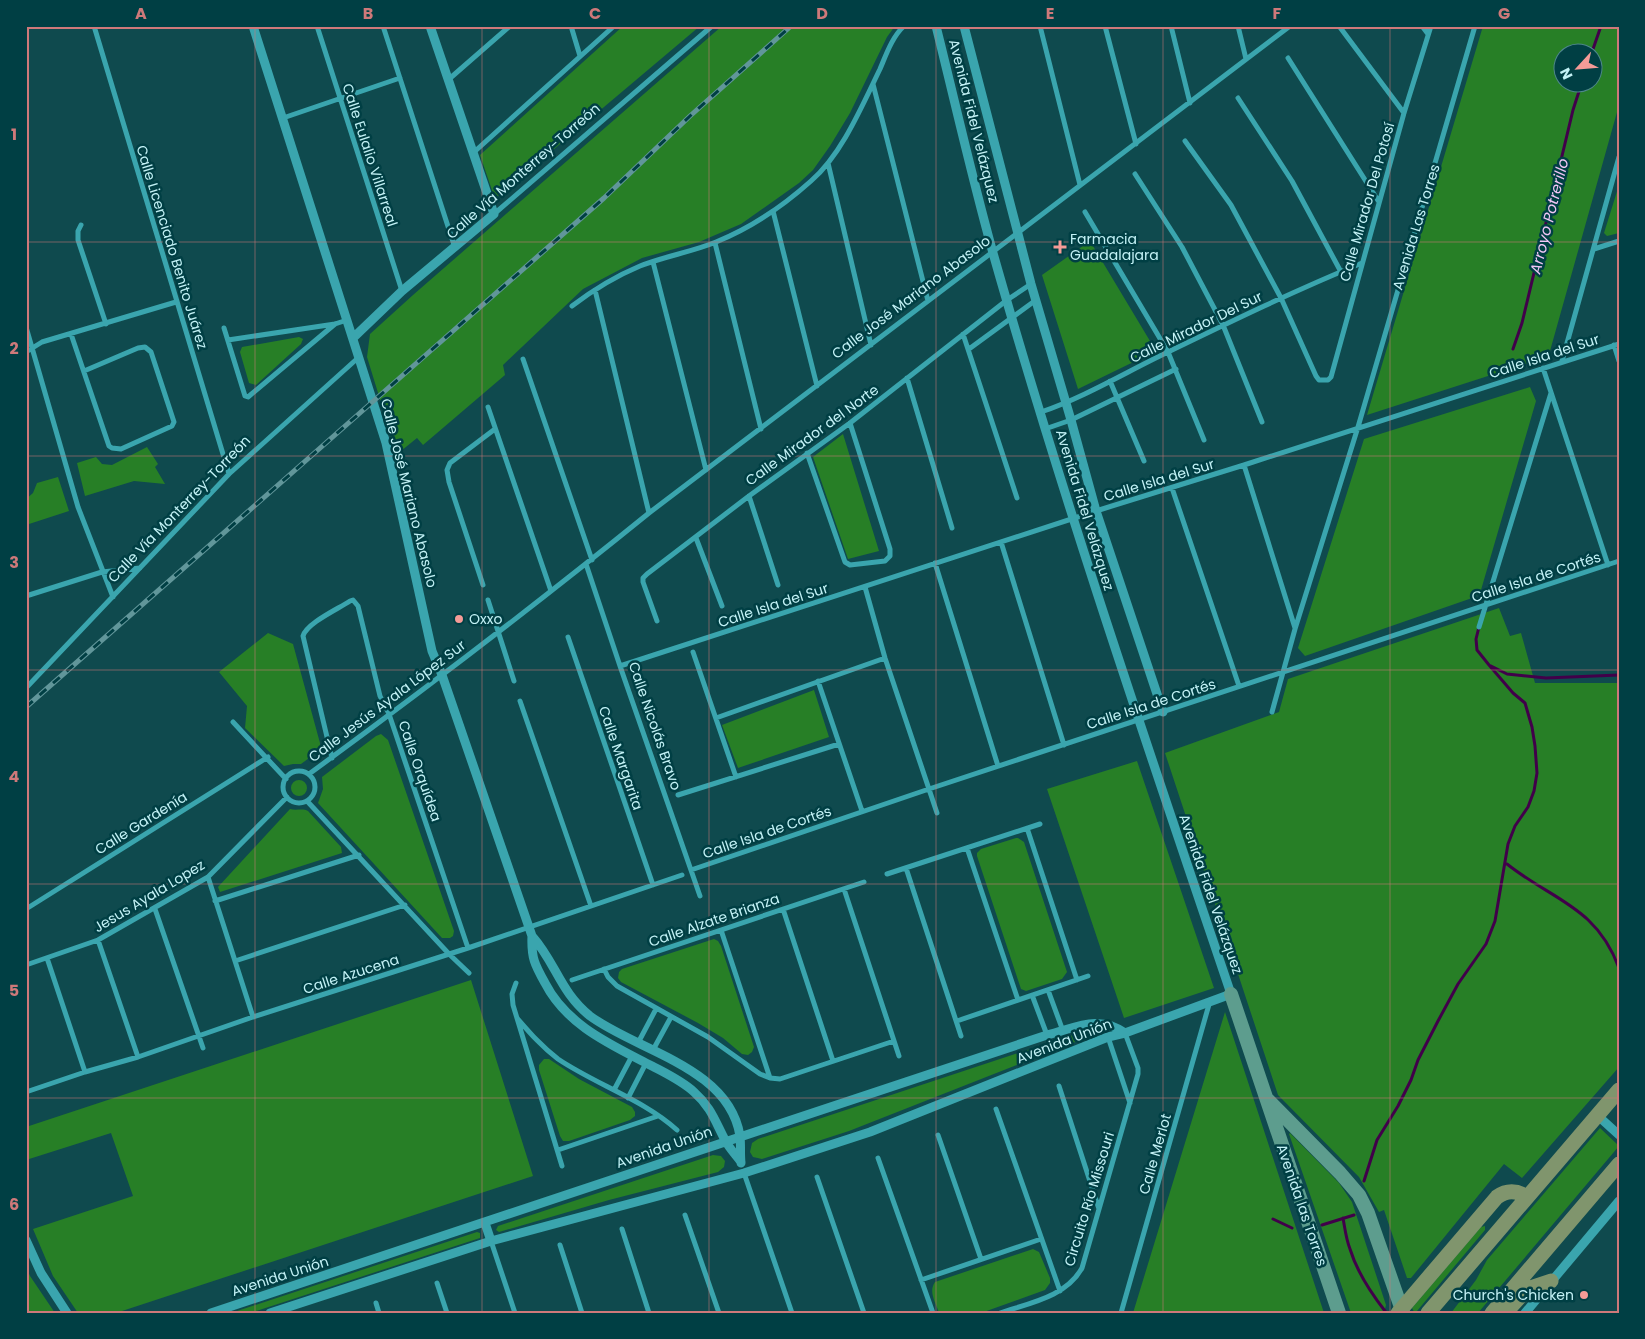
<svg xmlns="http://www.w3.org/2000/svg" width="1645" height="1339" viewBox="0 0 1645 1339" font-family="Poppins,sans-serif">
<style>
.green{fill:#277f26;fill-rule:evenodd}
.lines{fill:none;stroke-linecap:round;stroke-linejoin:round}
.stream{stroke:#41004a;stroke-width:3}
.minor{stroke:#3aa5ae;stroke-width:5}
.tertiary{stroke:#3aa5ae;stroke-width:9}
.secondary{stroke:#5d9d8e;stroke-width:14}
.primary{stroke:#80956d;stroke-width:15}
.rail-casing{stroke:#61969a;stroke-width:5}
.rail{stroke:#003f44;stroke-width:3;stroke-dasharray:9;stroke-linecap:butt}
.grid{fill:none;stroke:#ce797a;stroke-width:1;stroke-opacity:0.55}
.poi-dot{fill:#f59b97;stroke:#003f44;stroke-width:2}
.labels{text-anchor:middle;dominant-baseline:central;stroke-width:5;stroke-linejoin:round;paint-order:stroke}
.street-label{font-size:14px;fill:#c3f2f6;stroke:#003f44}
.poi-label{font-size:14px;fill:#c3f2f6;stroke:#003f44;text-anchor:start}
.water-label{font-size:15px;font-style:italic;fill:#f1c7f6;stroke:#003f44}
.neatline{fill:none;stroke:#ce797a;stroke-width:2}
.grid-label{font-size:16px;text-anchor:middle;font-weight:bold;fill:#ce797a}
</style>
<rect width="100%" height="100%" fill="#0f4a4e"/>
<path class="green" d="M623,26H700L495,199L480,155Z
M722,26H895L887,37L850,113L830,146L813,170L799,183L741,224L699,242L642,258L583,289L503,365L505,375L423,445L417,438L401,451L395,448L367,357L370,334L413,295Z
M1483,26H1619V105L1550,351L1538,360L1367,415ZM1562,52H1592V82H1562Z
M1619,185V233L1607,236L1604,233Z
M1090,241L1156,351L1078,389L1042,275Z
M299,337L303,339L301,344L256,385L249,383L240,352L242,347Z
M1530,387L1536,401L1481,590L1475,597L1305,656L1298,648L1364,439Z
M843,434L879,551L848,559L813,457Z
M147,447L158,464L155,467L165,484L134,481L85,496L77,463L96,457L102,464L112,465Z
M58,477L69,511L26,525V499L33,493L37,483Z
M1499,608L1510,636L1521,633L1535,683H1619V1067L1522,1178L1504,1164L1411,1278H1407L1384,1210L1379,1212L1359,1177L1278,1095L1165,753L1279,712L1288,679Z
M268,633L293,644L320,743V750L301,764H293L284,766L245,728L247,706L219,672Z
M814,690L829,737L738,768L722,725Z
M381,734L388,740L454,931L453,936L450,938H442L318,803L323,789L322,777L376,736Z
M1137,761L1214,988L1124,1018L1047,789Z
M291 788a8 8 0 1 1 16 0a8 8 0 1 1-16 0Z
M290,809C296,811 303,808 308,811L341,847L342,853L220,892L218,887Z
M1016,838H1018L1024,842L1067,972L1062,979L1026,991L1021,989L1020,986L977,856V853L981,849Z
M714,939L718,941L721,946L754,1047L752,1052L748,1055L742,1054L723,1038L698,1023L621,982L618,978L619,972L622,969Z
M471,980L533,1176L116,1313H78L53,1276L33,1229L133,1196L111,1133L26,1160V1127Z
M1225,1012L1324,1313H1133Z
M1097,1027L1101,1030L1098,1033L849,1131L762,1159L753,1157L750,1152L752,1143L758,1139Z
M544,1059H549L579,1079L632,1107L635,1112V1116L630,1120L569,1141H563L560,1136L539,1070V1065Z
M1600,1128L1619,1146L1478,1313H1451L1476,1280L1487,1260Z
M1290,1133L1339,1183L1352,1202L1386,1305L1384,1313H1351L1289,1134Z
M713,1155L721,1156L725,1161L724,1167L718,1172L609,1200L499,1232L496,1230L498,1226Z
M1485,1226V1230L1417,1311L1414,1312L1412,1308L1481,1227Z
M477,1232L480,1233V1238L250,1313H231Z
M1033,1249L1039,1252L1050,1278V1283L1045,1290L981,1313H939C936,1303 928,1292 935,1282Z
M26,1267L30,1276L55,1313H26Z"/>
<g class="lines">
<path class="stream" d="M1592,52L1601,26
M1513,349L1522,323L1573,110L1582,82
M1479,627L1476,639L1477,650L1489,665L1507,674L1546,678L1619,675
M1507,864C1552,900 1596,906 1619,968
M1364,1181L1377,1140L1398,1106L1411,1080L1418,1060L1438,1021L1458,984L1486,944L1495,921L1508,844L1515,826L1528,807L1534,791L1537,773L1535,746L1532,727L1525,703L1513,693L1489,665
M1343,1218C1345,1229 1346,1239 1350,1249C1357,1272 1371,1293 1385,1311
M1273,1219L1292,1228
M1322,1225L1354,1215"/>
<path class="minor" d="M94,26L229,474
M317,26L402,291
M383,26L455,248
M571,26L580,56
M1040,26L1080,185
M1105,26L1136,144
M1171,26L1190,103
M1238,26L1246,59
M1339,26L1404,113
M1422,26L1428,34
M1288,58L1379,202
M448,80L510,26
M873,84L928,301
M1238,98L1292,181L1341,272
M283,118L400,78
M1185,141L1231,205L1281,298L1316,376L1319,380H1328L1331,377L1404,113L1431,26
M473,153L614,26
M828,163L871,345
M1135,174L1182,247L1223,325L1262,422
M773,211L817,386
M1085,212L1168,352L1204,440
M494,214L712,26
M81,225L78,231V240L106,324
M715,243L761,429
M1594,249L1619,241
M653,262L706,470
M595,290L649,513
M572,306C593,290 616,276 640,266C665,256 692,252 716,242C751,228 783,206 811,181C842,154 862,106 880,69C886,55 892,37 904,26
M26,327L78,507L113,597
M224,328L245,396L248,397L335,324
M71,334L109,446L112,448L121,449L172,426L174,422L151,352L145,347L138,348L84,371
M963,334L1017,498
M228,340L335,324L347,320
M1614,345L1619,361
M969,349L1036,300
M26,352L42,342L176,302
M523,359L592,560
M1562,361L1619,157
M1543,368L1608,565
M907,378L952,528
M1110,381L1144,461
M488,407L551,591
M1041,412C1085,397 1126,372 1168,352C1232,321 1296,290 1362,263
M1045,429L1071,420L1176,369
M807,453L845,562L850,565L885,561L890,556V549L850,423
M1244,465L1295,628
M26,475V483
M1172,488L1239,686
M749,496L778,585
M696,538L722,606
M1001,542L1064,745
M935,563L998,766
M586,564L620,666L700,896
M483,585L449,482L447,470L450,463L495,429
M865,587L885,658L937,813
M26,596L102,572L140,568
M488,600L514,681
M657,621L643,582V578L647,574L749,496L850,423L1007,300L1031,284
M1479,627L1551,393
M568,637L653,885
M693,652L736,777
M620,666L1096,511L1244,465L1619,344
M818,681L862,811
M26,688L229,474L359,357
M520,701L591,906
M1272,712L1295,629L1358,427L1475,26
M716,718L885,658
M233,722L286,779
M332,758L303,636C307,623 338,609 350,601L353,600L358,606L380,696L389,714L468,948
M283 787a16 16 0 1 1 32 0a16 16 0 1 1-32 0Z
M309,774C424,690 538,603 649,513L1290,26
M678,795L839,744
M307,801L449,954L469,973
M1027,828L1077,980
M967,848L1018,1000
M906,868L961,1036
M691,870L929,789L1619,561
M887,874L1040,824
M208,877L253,1017
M844,889L899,1056
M215,901L359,855
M26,909L268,757
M155,909L203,1048
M783,909L833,1061
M721,930L770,1078
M98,940L138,1057
M47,958L85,1072
M235,961L405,905
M26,965L98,940L208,877L287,797
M604,969L608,977L617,986L708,1037L760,1074L770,1078L780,1079L894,1041
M572,980L864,882
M516,983L512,994L513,1005L562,1166
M1048,990L1063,1031
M1032,995L1047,1035
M517,1018C530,1033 542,1047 558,1059C595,1084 644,1100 677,1130
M957,1021L1088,976
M1108,1037L1130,1103
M638,1043L656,1009
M653,1050L671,1017
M1059,1086L1099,1209
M614,1090L632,1056
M26,1092L85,1072L138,1057L253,1017L468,948L682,875
M628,1098L646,1063
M996,1109L1060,1291
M938,1135L981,1259
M558,1150L658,1116
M878,1158L933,1313
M744,1173L792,1313
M817,1177L864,1313
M685,1215L719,1313
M622,1229L649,1313
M491,1241L515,1313
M560,1245L582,1313
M921,1280L1041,1239
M437,1283L447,1313
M376,1303L379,1313
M1000,1313C1029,1303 1066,1297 1082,1268L1138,1074V1068L1125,1033
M1121,1313L1210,1001"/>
<path class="tertiary" d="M253,26L386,443L432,651L442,675L532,936C531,958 535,965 545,983C567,1026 612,1045 652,1066C667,1074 682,1081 694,1092C711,1107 715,1121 725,1140C729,1148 736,1155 741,1162
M964,26L1031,284L1071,420L1096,511L1163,712
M353,338L402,291L494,214L430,26
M532,936C556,963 560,992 590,1016C637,1051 729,1067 740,1136C741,1145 740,1154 741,1163
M1597,1115L1619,1135
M485,1223L491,1241
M26,1240L41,1273L67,1313
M211,1313C490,1221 768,1126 1047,1035C1076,1028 1098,1014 1125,1033
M270,1313L491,1241L744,1173L870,1132L1108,1037L1125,1033L1231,994C1148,748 1064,503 993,253C972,178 955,102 936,26
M1525,1313L1619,1201"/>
<path class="secondary" d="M1231,994L1339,1313
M1268,1100L1340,1173L1359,1195L1368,1213L1403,1313"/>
<path class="primary" d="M1398,1313L1497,1197C1507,1190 1516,1190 1527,1197
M1428,1313L1619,1090
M1492,1313L1619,1164
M1500,1313L1507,1311L1527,1289L1551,1281"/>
<defs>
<path id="rail" d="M26,707L604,198L690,116L791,26"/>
</defs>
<use href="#rail" class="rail-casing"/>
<use href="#rail" class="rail"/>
</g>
<path class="grid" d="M255,26V1313M482,26V1313M709,26V1313M936,26V1313M1163,26V1313M1390,26V1313M26,242H1619M26,456H1619M26,670H1619M26,884H1619M26,1098H1619"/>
<g class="poi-dot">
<path d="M1057.5 239.5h5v5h5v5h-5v5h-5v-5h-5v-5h5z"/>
<circle cx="459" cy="619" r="5"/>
<circle cx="1584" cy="1295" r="5"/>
</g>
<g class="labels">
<g class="street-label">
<text transform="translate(974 121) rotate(76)">Avenida Fidel Velázquez</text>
<text transform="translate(370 155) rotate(72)">Calle Eulalio Villarreal</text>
<text transform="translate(523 171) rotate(-41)">Calle Vía Monterrey-Torreón</text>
<text transform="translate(1367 202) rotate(-74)">Calle Mirador Del Potosí</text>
<text transform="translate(1416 227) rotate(-73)">Avenida Las Torres</text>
<text transform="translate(172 247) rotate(73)">Calle Licenciado Benito Juárez</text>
<text transform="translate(911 297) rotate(-37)">Calle José Mariano Abasolo</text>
<text transform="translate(1196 327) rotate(-26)">Calle Mirador Del Sur</text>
<text transform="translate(1544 356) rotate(-18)">Calle Isla del Sur</text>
<text transform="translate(812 435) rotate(-36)">Calle Mirador del Norte</text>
<text transform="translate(1159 480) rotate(-17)">Calle Isla del Sur</text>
<text transform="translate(409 493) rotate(76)">Calle José Mariano Abasolo</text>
<text transform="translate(179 509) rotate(-46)">Calle Vía Monterrey-Torreón</text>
<text transform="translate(1085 510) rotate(73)">Avenida Fidel Velázquez</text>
<text transform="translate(1536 577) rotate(-18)">Calle Isla de Cortés</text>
<text transform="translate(773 605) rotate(-18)">Calle Isla del Sur</text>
<text transform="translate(387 701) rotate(-37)">Calle Jesús Ayala López Sur</text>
<text transform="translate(1151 704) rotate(-18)">Calle Isla de Cortés</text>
<text transform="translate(655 726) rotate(71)">Calle Nicolás Bravo</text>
<text transform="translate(621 758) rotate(71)">Calle Margarita</text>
<text transform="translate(420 771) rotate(71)">Calle Orquídea</text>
<text transform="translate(141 823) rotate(-32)">Calle Gardenía</text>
<text transform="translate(767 832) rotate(-19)">Calle Isla de Cortés</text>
<text transform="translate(1211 894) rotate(71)">Avenida Fidel Velázquez</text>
<text transform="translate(149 896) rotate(-31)">Jesus Ayala Lopez</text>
<text transform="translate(714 920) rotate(-19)">Calle Alzate Brianza</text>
<text transform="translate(351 974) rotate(-18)">Calle Azucena</text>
<text transform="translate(1064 1041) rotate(-21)">Avenida Unión</text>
<text transform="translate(664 1147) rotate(-19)">Avenida Unión</text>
<text transform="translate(1155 1154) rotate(-74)">Calle Merlot</text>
<text transform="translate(1089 1199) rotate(-73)">Circuito Río Missouri</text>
<text transform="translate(1302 1205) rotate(71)">Avenida las Torres</text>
<text transform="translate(280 1276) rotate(-18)">Avenida Unión</text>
</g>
<g class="poi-label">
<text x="1070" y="239">Farmacia<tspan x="1070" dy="16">Guadalajara</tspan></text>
<text x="469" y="619">Oxxo</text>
<text x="1574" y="1295" text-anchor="end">Church's Chicken</text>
</g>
<g class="water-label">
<text transform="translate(1549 216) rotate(-76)">Arroyo Potrerillo</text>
</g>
</g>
<rect width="1645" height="1339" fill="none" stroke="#003f44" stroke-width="55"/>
<g transform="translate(1578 68) rotate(244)"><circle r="24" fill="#003f44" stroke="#4e878b"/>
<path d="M0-4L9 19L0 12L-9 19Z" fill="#f59b97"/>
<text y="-8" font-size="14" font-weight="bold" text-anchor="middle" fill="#c3f2f6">N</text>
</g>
<rect x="28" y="28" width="1590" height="1284" class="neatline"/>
<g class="grid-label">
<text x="141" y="19">A</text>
<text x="368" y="19">B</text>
<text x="595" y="19">C</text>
<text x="822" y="19">D</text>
<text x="1050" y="19">E</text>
<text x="1277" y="19">F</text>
<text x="1504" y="19">G</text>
<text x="14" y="140">1</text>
<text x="14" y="354">2</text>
<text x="14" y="568">3</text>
<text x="14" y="782">4</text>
<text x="14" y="996">5</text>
<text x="14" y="1210">6</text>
</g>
</svg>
